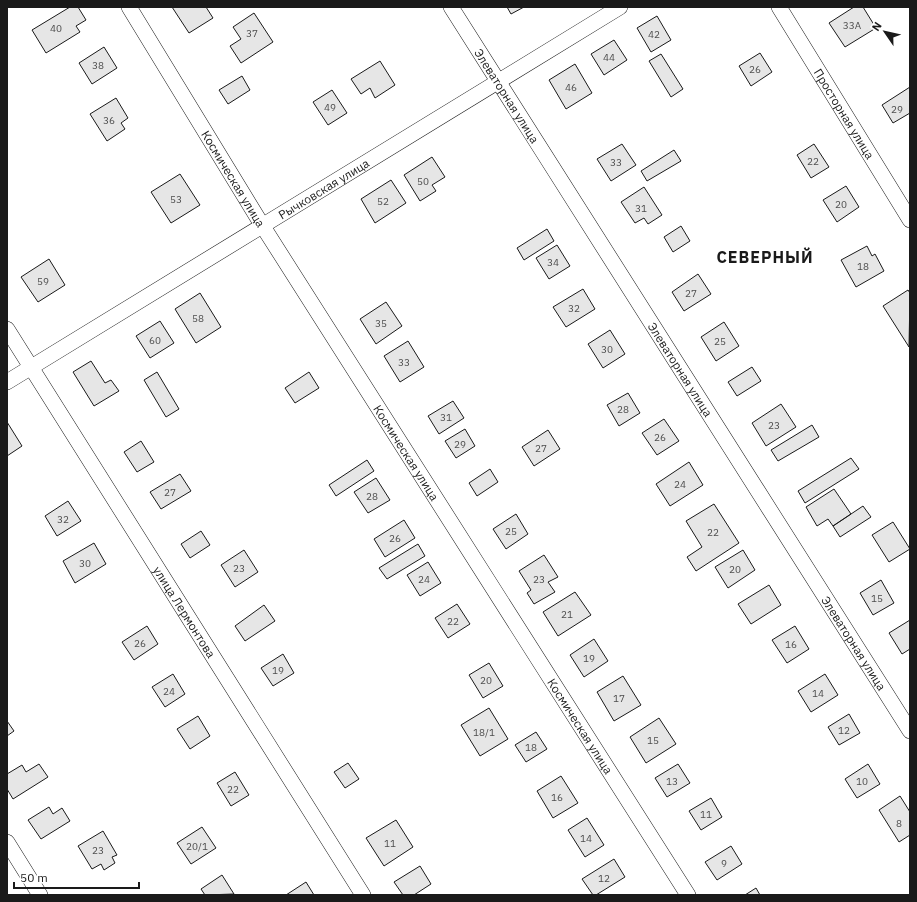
<svg xmlns="http://www.w3.org/2000/svg" width="917" height="902" viewBox="0 0 917 902" font-family="'IBM Plex Sans',sans-serif">
<style>
.building{fill:#e6e6e6;stroke:#1a1a1a}
.lines{fill:none;stroke-linecap:round;stroke-linejoin:round}
.street-casing{stroke:#1a1a1a;stroke-width:16}
.street{stroke:#fff;stroke-width:15}
.labels{text-anchor:middle;dominant-baseline:central;stroke-width:3;stroke-linejoin:round;paint-order:stroke}
.number-label{font-size:10px;fill:#4d4d4d}
.street-label{font-size:12px;fill:#1a1a1a;stroke:#fff}
.district-label{font-size:16px;font-weight:bold;letter-spacing:1px;fill:#1a1a1a;stroke:#fff}
</style>
<rect width="100%" height="100%" fill="#fff"/>
<path class="building" d="M70,7H78L86,20L76,26L80,32L46,53L32,30Z
M172,7H206L213,18L189,33Z
M507,7H524L511,14Z
M854,7H863L876,28L845,47L829,23Z
M254,13L273,42L241,63L230,46L241,39L233,27Z
M657,16L671,40L651,52L637,28Z
M614,40L627,60L604,75L591,54Z
M104,47L117,68L92,84L79,63Z
M760,53L772,72L751,86L739,66Z
M661,54L683,89L671,97L649,61Z
M380,61L395,85L375,98L370,88L361,94L351,79Z
M575,64L592,93L566,109L549,80Z
M242,76L250,90L228,104L219,90Z
M910,87V113L893,123L882,105Z
M332,90L347,113L328,125L313,102Z
M116,98L128,118L121,123L125,129L107,141L90,114Z
M622,144L636,165L611,181L597,159Z
M814,144L829,167L811,178L797,155Z
M674,150L681,161L647,181L641,171Z
M432,157L445,177L432,185L436,191L420,201L404,175Z
M180,174L200,205L171,223L151,192Z
M391,180L406,203L375,223L361,199Z
M846,186L859,207L837,222L823,200Z
M644,187L662,215L648,224L644,218L635,223L621,202Z
M681,226L690,241L673,252L664,237Z
M547,229L554,241L524,260L517,248Z
M557,245L570,266L549,279L536,258Z
M867,246L872,256L875,254L884,271L856,287L841,260Z
M49,259L65,285L38,302L21,277Z
M698,274L711,294L684,311L672,292Z
M583,289L595,309L566,327L553,307Z
M908,290L910,293L909,347L883,306Z
M200,293L221,327L196,343L175,309Z
M386,302L402,326L376,344L360,319Z
M160,321L174,343L150,358L136,336Z
M724,322L739,346L716,361L701,337Z
M610,330L625,354L603,368L588,344Z
M408,341L424,367L400,382L384,356Z
M91,361L105,383L111,380L119,391L94,406L73,372Z
M752,367L761,381L737,396L728,382Z
M157,372L179,409L166,417L144,380Z
M309,372L319,388L295,403L285,388Z
M628,393L640,413L619,426L607,405Z
M453,401L464,418L439,434L428,416Z
M781,404L796,427L766,446L752,423Z
M664,419L679,441L657,455L642,433Z
M7,422L22,446L7,456Z
M812,425L819,437L778,461L771,450Z
M465,429L475,446L456,458L445,441Z
M548,430L560,449L534,466L522,447Z
M141,441L154,462L137,472L124,452Z
M851,458L859,469L805,503L798,491Z
M367,460L374,471L336,496L329,485Z
M689,462L703,485L670,506L656,484Z
M490,469L498,482L477,496L469,483Z
M180,474L191,491L161,509L150,492Z
M376,478L390,500L368,513L354,492Z
M834,489L851,514L833,526L828,519L817,526L806,507Z
M68,501L81,521L57,536L45,516Z
M714,504L739,543L696,571L687,557L702,547L686,521Z
M863,506L871,517L840,537L833,526Z
M516,514L528,534L506,549L493,529Z
M404,520L415,538L385,557L374,539Z
M893,522L910,549L889,562L872,535Z
M201,531L210,545L190,558L181,544Z
M94,543L106,564L75,583L63,561Z
M418,544L425,556L387,579L379,568Z
M244,550L258,572L235,587L221,565Z
M743,550L755,570L728,588L715,567Z
M544,555L558,577L548,582L555,592L534,604L527,593L531,590L519,571Z
M428,562L441,583L420,596L407,575Z
M881,580L894,603L873,615L860,593Z
M769,585L781,605L751,624L738,604Z
M575,592L591,615L558,636L543,612Z
M457,604L470,624L448,638L435,618Z
M264,605L275,621L245,641L235,626Z
M910,620V649L902,654L889,633Z
M147,626L158,644L134,660L122,642Z
M795,626L809,649L787,663L772,640Z
M594,639L608,661L584,677L570,655Z
M283,654L294,673L273,686L261,668Z
M489,663L503,686L483,698L469,675Z
M173,674L185,694L165,707L152,687Z
M825,674L838,695L811,712L798,691Z
M623,676L641,705L614,721L597,692Z
M489,708L508,739L480,756L461,725Z
M849,714L860,733L839,745L828,727Z
M198,716L210,736L190,749L177,729Z
M659,718L676,744L646,763L630,737Z
M7,721L14,731L7,736Z
M536,732L547,749L526,762L515,745Z
M348,763L359,779L345,788L334,772Z
M39,764L48,777L13,799L7,789V774L22,765L26,772Z
M678,764L690,783L667,797L655,778Z
M868,764L880,784L857,798L845,779Z
M235,772L249,795L231,806L217,783Z
M561,776L578,803L553,818L537,791Z
M900,796L910,812V835L899,842L879,810Z
M711,798L722,817L701,830L689,811Z
M49,807L53,814L62,808L70,821L41,839L28,820Z
M587,818L604,845L585,857L568,830Z
M396,820L413,847L384,866L366,838Z
M202,827L216,848L191,864L177,843Z
M103,831L117,855L112,857L115,863L104,870L101,864L92,869L78,846Z
M731,846L742,864L717,880L705,862Z
M614,859L625,877L596,895H593L582,879Z
M420,866L431,884L414,895H403L394,882Z
M222,875L234,894L205,895L201,889Z
M306,882L314,895H286Z
M756,888L760,895H745Z"/>
<g class="lines">
<defs>
<g id="street">
<path id="s1" d="M129,7L262,225L688,895"/>
<path id="s2" d="M451,7L910,731"/>
<path id="s3" d="M779,7L910,220"/>
<path id="s4" d="M7,329L363,895"/>
<path id="s5" d="M7,382L620,7"/>
<path d="M7,842L40,895"/>
</g>
</defs>
<use href="#street" class="street-casing"/>
<use href="#street" class="street"/>
</g>
<g class="labels">
<g class="number-label">
<text x="852" y="25">33А</text>
<text x="56" y="28">40</text>
<text x="252" y="33">37</text>
<text x="654" y="34">42</text>
<text x="609" y="57">44</text>
<text x="98" y="65">38</text>
<text x="755" y="69">26</text>
<text x="571" y="87">46</text>
<text x="330" y="107">49</text>
<text x="897" y="109">29</text>
<text x="109" y="120">36</text>
<text x="813" y="161">22</text>
<text x="616" y="162">33</text>
<text x="423" y="181">50</text>
<text x="176" y="199">53</text>
<text x="383" y="201">52</text>
<text x="841" y="204">20</text>
<text x="641" y="208">31</text>
<text x="553" y="262">34</text>
<text x="863" y="266">18</text>
<text x="43" y="281">59</text>
<text x="691" y="293">27</text>
<text x="574" y="308">32</text>
<text x="198" y="318">58</text>
<text x="381" y="323">35</text>
<text x="155" y="340">60</text>
<text x="720" y="341">25</text>
<text x="607" y="349">30</text>
<text x="404" y="362">33</text>
<text x="623" y="409">28</text>
<text x="446" y="417">31</text>
<text x="774" y="425">23</text>
<text x="660" y="437">26</text>
<text x="460" y="444">29</text>
<text x="541" y="448">27</text>
<text x="680" y="484">24</text>
<text x="170" y="492">27</text>
<text x="372" y="496">28</text>
<text x="63" y="519">32</text>
<text x="511" y="531">25</text>
<text x="713" y="532">22</text>
<text x="395" y="538">26</text>
<text x="85" y="563">30</text>
<text x="239" y="568">23</text>
<text x="735" y="569">20</text>
<text x="424" y="579">24</text>
<text x="539" y="579">23</text>
<text x="877" y="598">15</text>
<text x="567" y="614">21</text>
<text x="453" y="621">22</text>
<text x="140" y="643">26</text>
<text x="791" y="644">16</text>
<text x="589" y="658">19</text>
<text x="278" y="670">19</text>
<text x="486" y="680">20</text>
<text x="169" y="691">24</text>
<text x="818" y="693">14</text>
<text x="619" y="698">17</text>
<text x="844" y="730">12</text>
<text x="484" y="732">18/1</text>
<text x="653" y="740">15</text>
<text x="531" y="747">18</text>
<text x="672" y="781">13</text>
<text x="862" y="781">10</text>
<text x="233" y="789">22</text>
<text x="557" y="797">16</text>
<text x="706" y="814">11</text>
<text x="899" y="823">8</text>
<text x="586" y="838">14</text>
<text x="390" y="843">11</text>
<text x="197" y="846">20/1</text>
<text x="98" y="850">23</text>
<text x="724" y="863">9</text>
<text x="604" y="878">12</text>
</g>
<g class="street-label">
<text stroke="none"><textPath href="#s2" startOffset="105">Элеваторная улица</textPath></text>
<text stroke="none"><textPath href="#s3" startOffset="125">Просторная улица</textPath></text>
<text stroke="none"><textPath href="#s1" startOffset="201">Космическая улица</textPath></text>
<text stroke="none"><textPath href="#s5" startOffset="371">Рычковская улица</textPath></text>
<text stroke="none"><textPath href="#s2" startOffset="429">Элеваторная улица</textPath></text>
<text stroke="none"><textPath href="#s1" startOffset="525">Космическая улица</textPath></text>
<text stroke="none"><textPath href="#s4" startOffset="334">улица Лермонтова</textPath></text>
<text stroke="none"><textPath href="#s2" startOffset="753">Элеваторная улица</textPath></text>
<text stroke="none"><textPath href="#s1" startOffset="849">Космическая улица</textPath></text>
</g>
<g class="district-label">
<text x="765" y="257">СЕВЕРНЫЙ</text>
</g>
</g>
<rect width="917" height="902" fill="none" stroke="#1a1a1a" stroke-width="16"/>
<g transform="translate(885 32) rotate(304)" stroke="#ffffff" stroke-width="3" paint-order="stroke">
<path d="M0-3L7 15L0 10L-7 15Z" fill="#1a1a1a"/>
<text y="-6" font-size="11" font-weight="bold" text-anchor="middle" fill="#1a1a1a">N</text>
</g>
<path d="M14 882v6h125v-6" fill="none" stroke="#1a1a1a" stroke-width="2"/>
<text x="20" y="882" font-size="12" fill="#1a1a1a" stroke="#ffffff" stroke-width="3" paint-order="stroke">50 m</text>
</svg>
